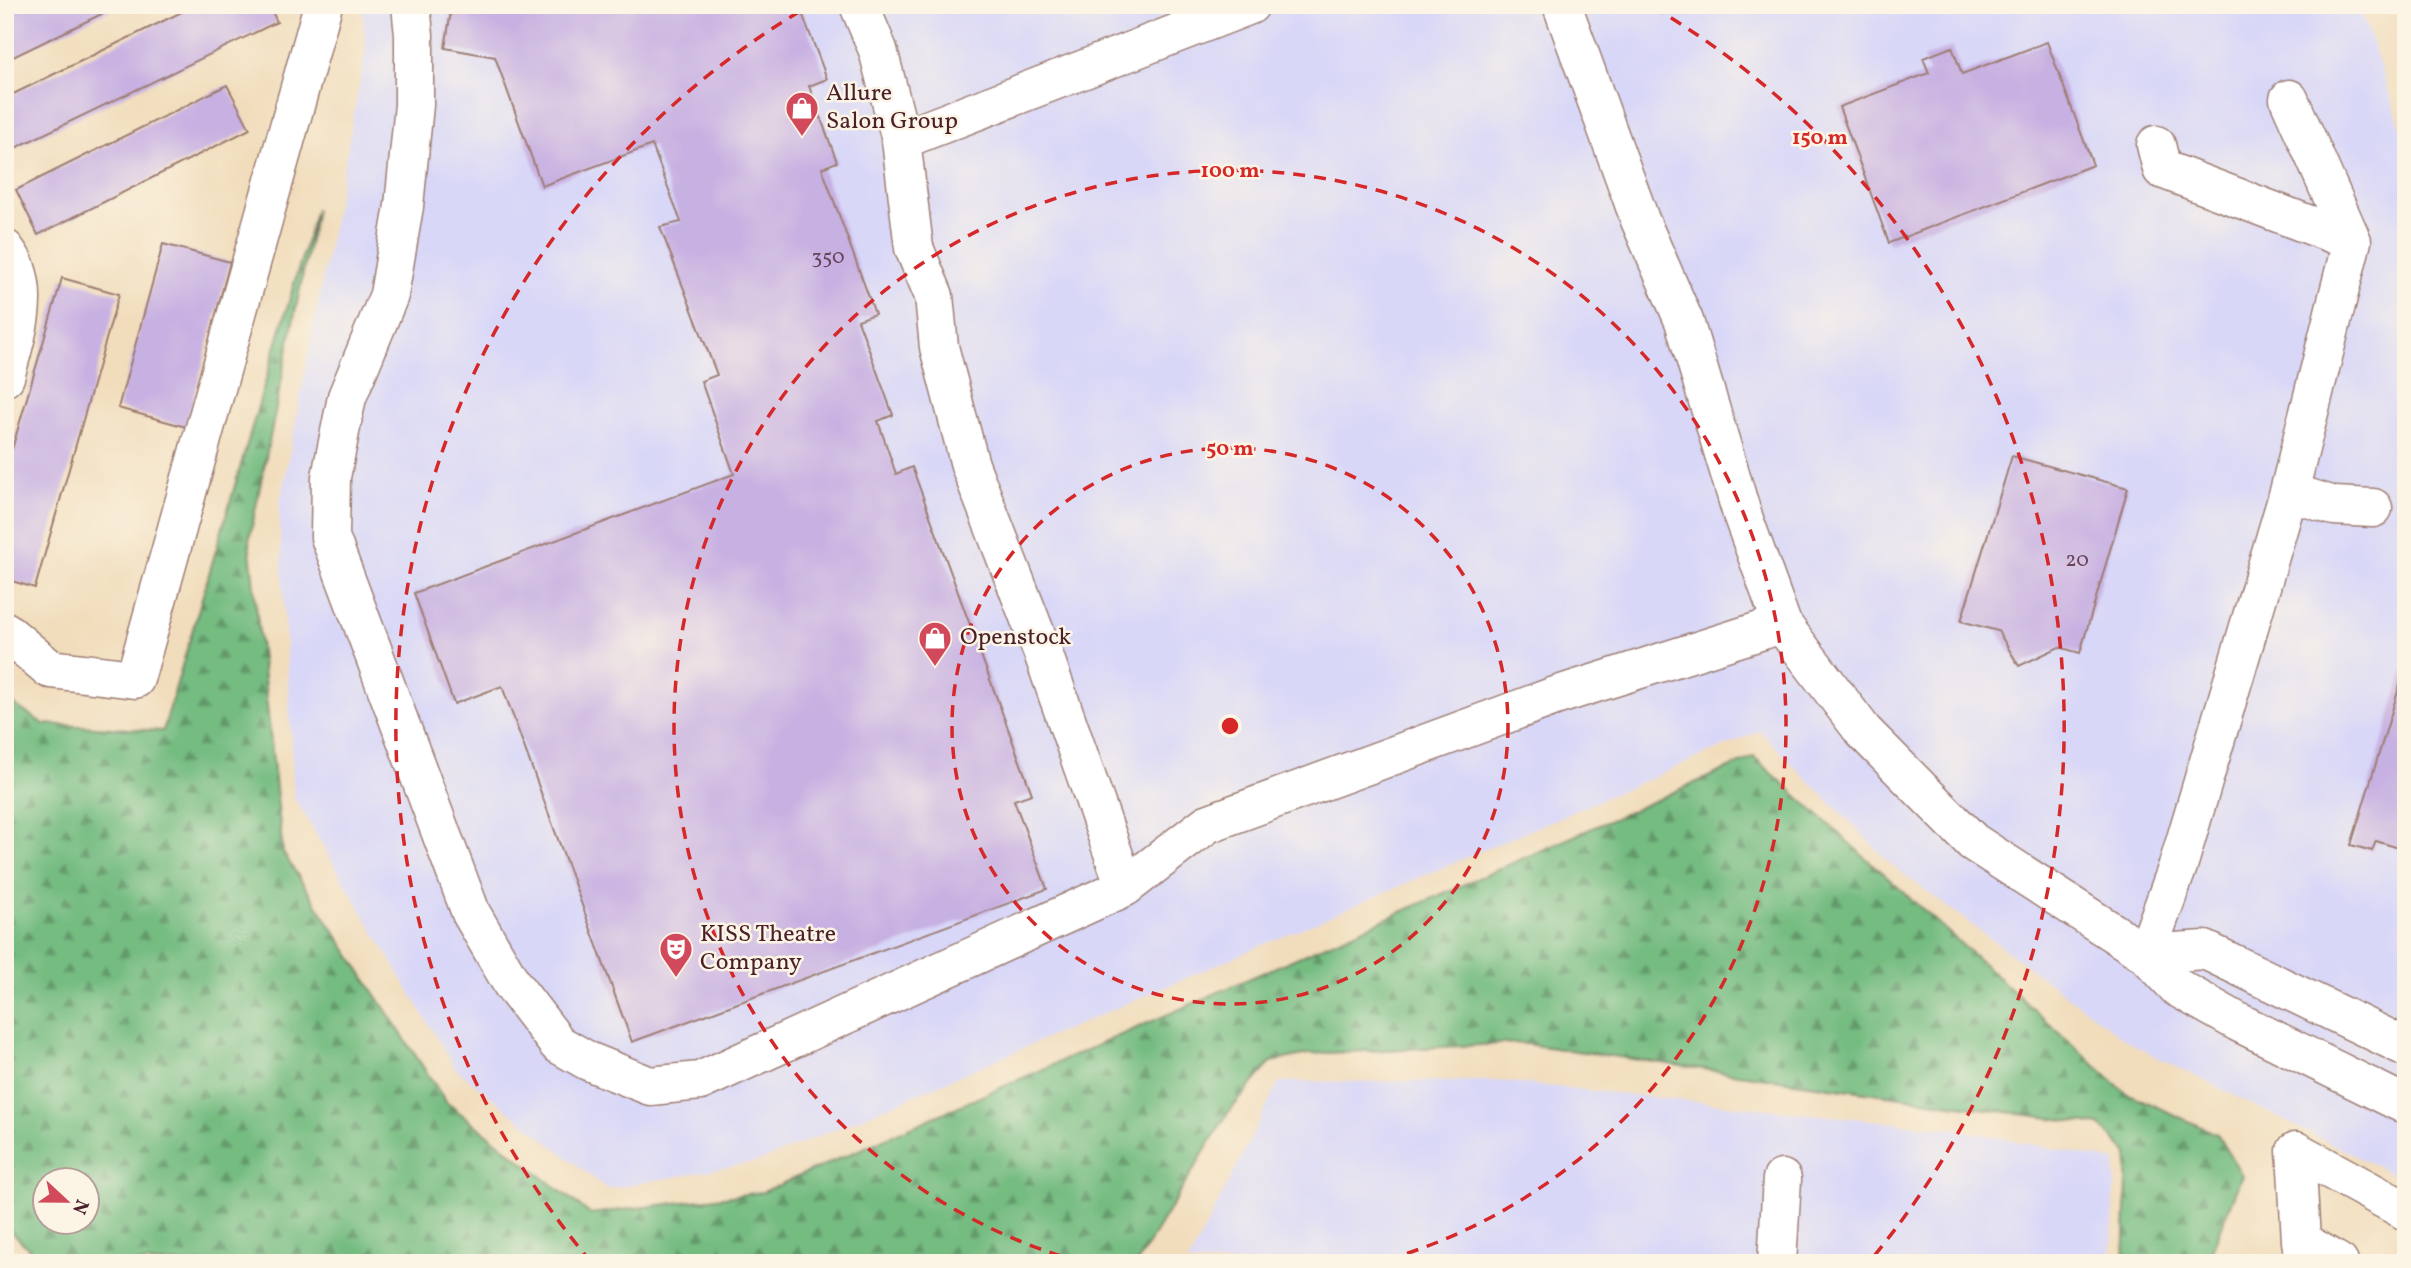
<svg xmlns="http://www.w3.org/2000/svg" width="2411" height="1268" viewBox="0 0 2411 1268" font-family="Vollkorn,serif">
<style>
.built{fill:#d8d7f8}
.forest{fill:url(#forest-firs);stroke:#606e56;stroke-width:2;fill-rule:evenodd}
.building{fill:#c7b0e2}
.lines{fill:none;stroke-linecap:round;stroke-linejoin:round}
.minor-casing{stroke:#9e7e74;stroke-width:41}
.minor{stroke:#fff;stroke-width:38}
.ring{fill:none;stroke:#d62828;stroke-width:3.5;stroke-dasharray:12 9}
.labels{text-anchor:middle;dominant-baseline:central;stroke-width:5;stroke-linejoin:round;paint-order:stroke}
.number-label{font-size:21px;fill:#694359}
.poi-label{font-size:24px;fill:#4a1f2b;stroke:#fcf5e5;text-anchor:start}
.centre{fill:#d62828;stroke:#fcf5e5;stroke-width:3.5}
.ring-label{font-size:21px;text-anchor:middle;font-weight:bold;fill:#d62828;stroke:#fcf5e5;stroke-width:5;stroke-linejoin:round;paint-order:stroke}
</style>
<defs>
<pattern id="forest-firs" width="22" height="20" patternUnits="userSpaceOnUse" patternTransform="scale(1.75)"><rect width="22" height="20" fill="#75bc81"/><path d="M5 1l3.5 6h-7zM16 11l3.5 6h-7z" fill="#62986a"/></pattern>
</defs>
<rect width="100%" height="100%" fill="#fcf5e5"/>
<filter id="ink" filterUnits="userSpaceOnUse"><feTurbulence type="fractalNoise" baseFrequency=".0143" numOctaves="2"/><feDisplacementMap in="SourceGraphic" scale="14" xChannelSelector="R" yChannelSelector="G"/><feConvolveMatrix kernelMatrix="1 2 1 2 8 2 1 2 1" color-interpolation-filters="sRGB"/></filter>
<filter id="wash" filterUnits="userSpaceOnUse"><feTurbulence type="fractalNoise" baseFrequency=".00686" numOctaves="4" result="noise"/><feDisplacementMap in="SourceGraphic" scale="28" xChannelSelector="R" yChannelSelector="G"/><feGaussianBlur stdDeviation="1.57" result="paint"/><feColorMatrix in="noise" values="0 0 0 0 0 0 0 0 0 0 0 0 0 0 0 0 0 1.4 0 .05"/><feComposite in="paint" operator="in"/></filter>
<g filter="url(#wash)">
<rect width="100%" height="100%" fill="#f1ddbc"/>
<path class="built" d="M362,5H2359L2406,142V1181L2133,1045L1893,866L1760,731L761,1161L607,1189L455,1068L294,797L279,509L366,50Z
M1498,1081L1955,1129L2116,1161L2111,1263H1188L1279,1082Z"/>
<path class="forest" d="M316,209L249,541L283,853L446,1102L590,1214L763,1192L1754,757L2126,1093L2217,1134L2242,1175L2207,1263H2124L2128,1154L2100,1125L1519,1043L1308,1054L1271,1062L1227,1114L1137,1263H44L5,1226V699L44,724L163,731ZM46,1180H88V1222H46Z"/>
<g id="blocks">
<path class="building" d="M5,5H120L5,61Z
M196,5H269L277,22L5,153V98Z
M452,5H799L827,79L809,86L837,162L822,168L875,314L858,320L893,415L878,421L896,474L912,467L1032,794L1014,800L1047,889L632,1042L502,686L454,704L414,593L734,474L701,381L717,375L660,227L681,222L652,145L542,186L495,57L445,48Z
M2047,42L2093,165L1889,243L1839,107L1929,73L1923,58L1952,47L1962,74Z
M227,85L250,129L38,235L16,190Z
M163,244L230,262L186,427L118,408Z
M62,278L119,294L35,588L5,579V473Z
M2012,456L2128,488L2080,653L2059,647L2019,666L1998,631L1961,621Z
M2406,665V860L2399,857L2402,849L2376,841L2372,851L2351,845Z"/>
</g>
</g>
<g filter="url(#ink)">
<use href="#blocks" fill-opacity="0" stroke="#9e7e74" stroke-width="2"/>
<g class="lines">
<defs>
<path id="minor" d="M411,5L414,35V105L404,206L389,295L347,397L331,477L330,537L471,913L512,984L558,1044L588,1061L650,1086L700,1081L1125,887L1207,824L1555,696L1782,624
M859,5L878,50L901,140L914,248L934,296L939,347L970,465L1043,653L1125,887
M1562,5L1640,220L1684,321L1742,514L1782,624L1863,731L1973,842L2146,954L2178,988L2238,1022L2406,1105
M901,140L1250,5
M2156,145L2162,169L2352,241
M5,249C9,255 14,261 16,268C29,303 14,343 5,377
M2289,492L2334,506L2373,508
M5,631L50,669L135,679L323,5
M2146,954L2178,866L2289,492L2352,241L2289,99
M2146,954L2205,950L2406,1047
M2301,1241L2339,1263
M1777,1263L1782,1179
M2305,1263L2301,1241L2296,1151L2406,1211"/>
</defs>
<use href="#minor" class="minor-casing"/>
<use href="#minor" class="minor"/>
</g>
</g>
<g class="ring">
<circle cx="1230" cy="726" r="278"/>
<path d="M1081 1262A556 556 0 1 1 1379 1262"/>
<path d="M591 1262A834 834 0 0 1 807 7M1653 7A834 834 0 0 1 1869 1262"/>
</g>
<defs>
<symbol id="shop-pin" viewBox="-11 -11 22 30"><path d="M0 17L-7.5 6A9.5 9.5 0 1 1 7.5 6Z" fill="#d1495b" stroke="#fcf5e5"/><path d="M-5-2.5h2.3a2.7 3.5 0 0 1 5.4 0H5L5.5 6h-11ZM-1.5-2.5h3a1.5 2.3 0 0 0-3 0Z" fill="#fff"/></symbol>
<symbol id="theatre-pin" viewBox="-11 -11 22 30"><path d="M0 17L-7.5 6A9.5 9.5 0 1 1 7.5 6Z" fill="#d1495b" stroke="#fcf5e5"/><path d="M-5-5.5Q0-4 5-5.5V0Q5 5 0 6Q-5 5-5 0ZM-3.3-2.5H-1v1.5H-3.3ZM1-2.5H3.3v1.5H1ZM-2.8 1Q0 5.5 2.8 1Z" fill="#fff"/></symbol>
</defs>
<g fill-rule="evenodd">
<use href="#shop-pin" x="783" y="89" width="38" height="52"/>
<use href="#shop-pin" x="916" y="619" width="38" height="52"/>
<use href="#theatre-pin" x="657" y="930" width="38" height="52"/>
</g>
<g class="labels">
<g class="number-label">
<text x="828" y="257">350</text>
<text x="2077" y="560">20</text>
</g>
<g class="poi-label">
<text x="826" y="94">Allure<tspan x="826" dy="28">Salon Group</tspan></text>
<text x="960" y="638">Openstock</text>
<text x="700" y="935">KISS Theatre<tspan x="700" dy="28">Company</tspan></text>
</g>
</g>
<circle cx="1230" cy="726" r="10" class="centre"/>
<g class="ring-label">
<text x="1820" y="144">150 m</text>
<text x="1230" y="177">100 m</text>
<text x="1230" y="455">50 m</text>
</g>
<rect width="2411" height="1268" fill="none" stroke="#fcf5e5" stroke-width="28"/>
<g transform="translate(66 1201) rotate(112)"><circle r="33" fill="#fcf5e5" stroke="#b59f9b" stroke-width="2"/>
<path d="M0-5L12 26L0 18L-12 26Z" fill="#d1495b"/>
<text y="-10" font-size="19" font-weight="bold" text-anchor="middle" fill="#4a1f2b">N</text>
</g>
</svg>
